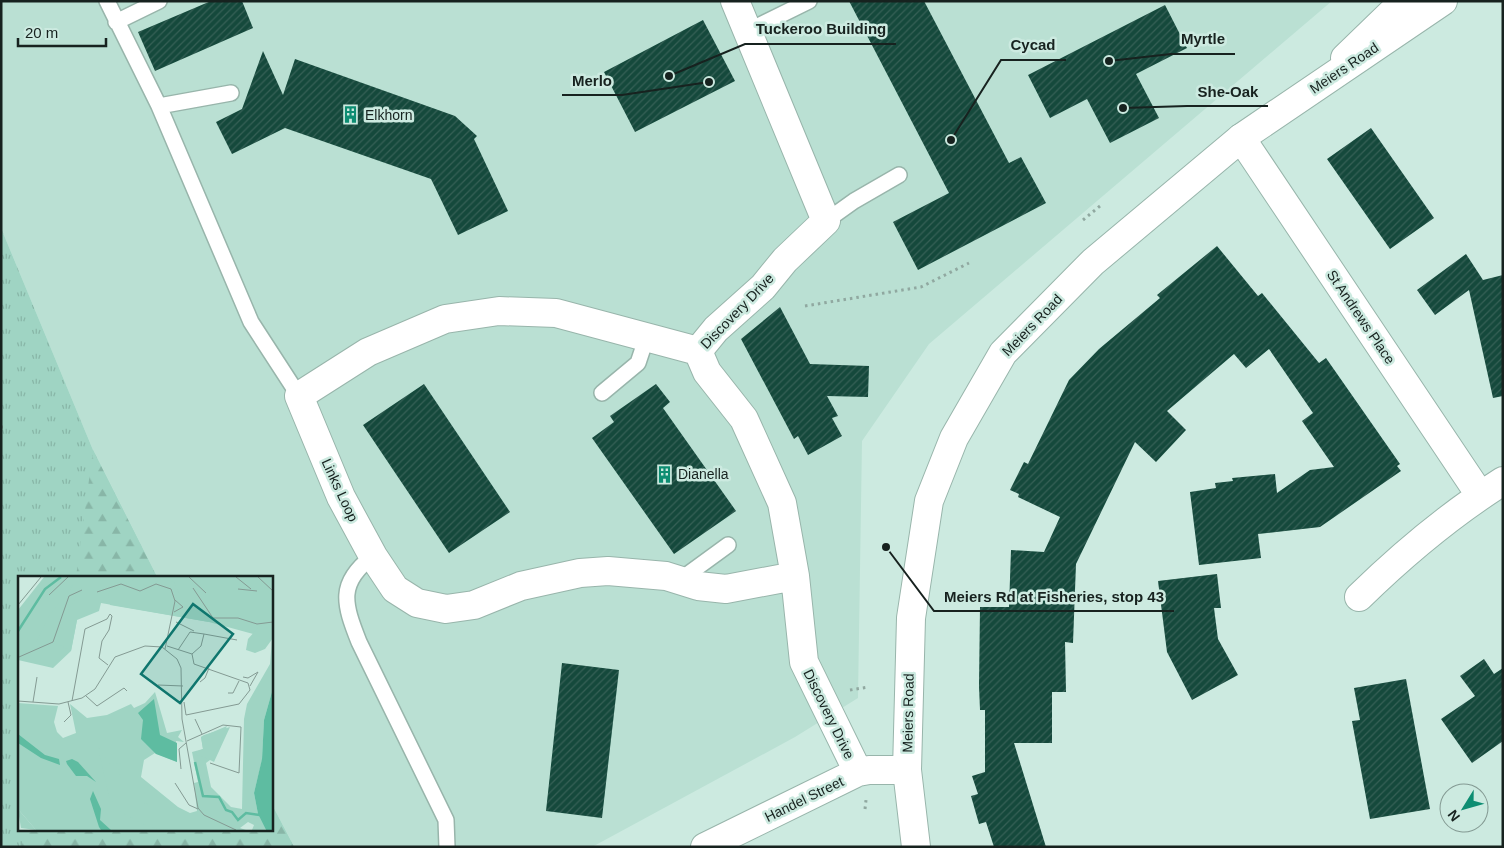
<svg xmlns="http://www.w3.org/2000/svg" width="1504" height="848" viewBox="0 0 1504 848" font-family="Arial,sans-serif">
<style>
.built{fill:#bae0d3}
.grass{fill:url(#grass-tufts)}
.forest{fill:url(#forest-firs)}
.building{fill:url(#building-hatch)}
.lines{fill:none;stroke-linecap:round;stroke-linejoin:round}
.service-casing{stroke:#98b5ab;stroke-width:18}
.minor-casing{stroke:#98b5ab;stroke-width:30}
.tertiary-casing{stroke:#98b5ab;stroke-width:30}
.path{stroke:#90a8a0;stroke-width:3;stroke-dasharray:2.5 4;stroke-linecap:butt}
.service{stroke:#fff;stroke-width:15}
.minor{stroke:#fff;stroke-width:28}
.tertiary{stroke:#fff;stroke-width:28}
.labels{text-anchor:middle;dominant-baseline:central;stroke-width:5;stroke-linejoin:round;paint-order:stroke}
.street-label{font-size:14px;fill:#17221f;stroke:#cceae0}
.poi-label{font-size:14px;fill:#17221f;stroke:#cceae0;text-anchor:start}
.inset-river{fill:none;stroke:#5ebca1;stroke-width:2.5}
.inset-road{fill:none;stroke:#849a93;stroke-width:1}
.view{fill:#0f766e;fill-opacity:0.15;stroke:#0f766e;stroke-width:2.5}
.inset-edge{fill:none;stroke:#17221f;stroke-width:2.5}
.leader{fill:none;stroke:#17221f;stroke-width:2}
.callout-dot{fill:#17221f;stroke:#cceae0;stroke-width:2}
.callout-label{font-size:15px;text-anchor:middle;font-weight:bold;fill:#17221f;stroke:#cceae0;stroke-width:5;stroke-linejoin:round;paint-order:stroke}
</style>
<defs>
<pattern id="grass-tufts" width="24" height="20" patternUnits="userSpaceOnUse" patternTransform="scale(1.25)"><rect width="24" height="20" fill="#9fd4c3"/><path d="M3 7l-1-3M5 7V3M7 7l1-3M15 17l-1-3M17 17v-4M19 17l1-3" fill="none" stroke="#88b6a7"/></pattern>
<pattern id="forest-firs" width="22" height="20" patternUnits="userSpaceOnUse" patternTransform="scale(1.25)"><rect width="22" height="20" fill="#9fd4c3"/><path d="M5 1l3.5 6h-7zM16 11l3.5 6h-7z" fill="#88b6a7"/></pattern>
<pattern id="building-hatch" width="6" height="6" patternUnits="userSpaceOnUse" patternTransform="scale(1.25)"><rect width="6" height="6" fill="#15493c"/><path d="M-1 1l2-2M0 6l6-6M5 7l2-2" fill="none" stroke="#366056"/></pattern>
</defs>
<rect width="100%" height="100%" fill="#cceae0"/>
<path class="built" d="M1,1H1332L929,344L862,441L858,698L795,737L592,847H294L271,803V577H157L93,450L1,228Z"/>
<path class="grass" d="M1,228L93,450L157,577H19V829H271V803L294,847H1Z"/>
<path class="forest" d="M93,450L157,577H76Z
M271,803L294,847H21L28,829H271Z"/>
<path class="building" d="M211,1H242L253,28L155,71L138,32Z
M849,1H924L1009,163L1021,157L1046,203L918,270L893,222L949,193Z
M1165,5L1187,48L1136,74L1159,118L1110,143L1087,99L1050,118L1028,75Z
M703,20L735,81L635,132L604,72Z
M263,51L283,95L295,59L455,116L477,136L474,139L508,211L458,235L431,179L285,128L232,154L216,122L242,109Z
M1371,128L1434,218L1390,249L1327,159Z
M1217,246L1258,296L1262,293L1319,363L1326,358L1400,464L1397,466L1401,471L1320,527L1258,534L1261,558L1199,565L1190,492L1216,488L1215,483L1233,481L1232,478L1275,474L1277,493L1310,470L1334,467L1302,421L1313,413L1269,349L1246,368L1234,354L1167,411L1186,430L1156,462L1135,442L1076,564L1073,643L1065,642L1066,692H1052V743H1014L1046,847H994L986,822L979,824L971,796L978,794L972,776L985,772V710H980L979,686L980,607H1009L1011,550L1044,552L1060,517L1018,497L1019,494L1010,490L1024,462L1028,464L1069,380L1099,349L1160,298L1157,295Z
M1466,254L1483,280L1503,275V396L1493,398L1469,290L1435,315L1417,290Z
M780,307L810,364L869,366L868,397L827,396L838,416L832,418L842,436L808,455L798,436L794,439L741,339Z
M424,384L510,512L449,553L363,425Z
M656,384L670,402L663,408L736,511L674,554L592,438L614,422L610,416Z
M1217,574L1221,608H1214L1218,639L1238,675L1192,700L1167,652L1158,581Z
M1484,659L1494,674L1503,668V741L1472,763L1441,719L1475,696L1460,676Z
M562,663L619,670L602,818L546,811Z
M1406,679L1430,809L1370,819L1352,721L1360,720L1354,688Z"/>
<g class="lines">
<defs>
<path id="service" d="M107,1L159,106L251,322L299,396
M116,22L159,1
M748,31L809,1
M159,106L231,93
M826,221L854,201L899,175
M602,393L638,363L646,339
M373,556C337,583 344,604 359,642L446,820L447,847
M680,580L728,545"/>
<path id="minor" d="M1345,58L1404,1
M1241,138L1480,495
M698,351L556,313L499,311L445,319L368,352L299,396L341,497L373,556L395,589L417,603L446,609L474,605L521,586L580,573L608,571L666,576L698,586L726,589L795,576
M698,351L707,372L744,419L782,503L795,576L804,662L858,772
M698,351L716,329L763,287L785,260L826,221L735,1
M1359,597C1403,554 1451,514 1503,481
M705,847L858,772L869,770H907"/>
<path id="tertiary" d="M916,847L907,770L911,618L929,501L954,438L1003,353L1093,262L1241,138L1443,1"/>
</defs>
<use href="#service" class="service-casing"/>
<use href="#minor" class="minor-casing"/>
<use href="#tertiary" class="tertiary-casing"/>
<path class="path" d="M1083,220L1100,206
M805,306L921,287L969,263
M1,427H3
M850,690L869,687
M865,809L866,800"/>
<use href="#service" class="service"/>
<use href="#minor" class="minor"/>
<use href="#tertiary" class="tertiary"/>
</g>
<defs>
<symbol id="building-bare" viewBox="-9 -9 18 18"><path d="M-4-6H4V6H1V3H-1V6H-4ZM-2.5-4.3h1.7v1.8h-1.7ZM.8-4.3h1.7v1.8H.8ZM-2.5-1h1.7V.8h-1.7ZM.8-1h1.7V.8H.8Z" fill="#0d8d72" stroke="#cceae0" stroke-width="2.5" paint-order="stroke"/></symbol>
</defs>
<g fill-rule="evenodd">
<use href="#building-bare" x="338" y="102" width="25" height="25"/>
<use href="#building-bare" x="652" y="462" width="25" height="25"/>
</g>
<g class="labels">
<g class="street-label">
<text transform="translate(1344 68) rotate(-34)">Meiers Road</text>
<text transform="translate(737 311) rotate(-46)">Discovery Drive</text>
<text transform="translate(1361 317) rotate(56)">St Andrews Place</text>
<text transform="translate(1032 325) rotate(-46)">Meiers Road</text>
<text transform="translate(340 490) rotate(65)">Links Loop</text>
<text transform="translate(908 713) rotate(-89)">Meiers Road</text>
<text transform="translate(829 714) rotate(64)">Discovery Drive</text>
<text transform="translate(804 799) rotate(-26)">Handel Street</text>
</g>
<g class="poi-label">
<text x="365" y="115">Elkhorn</text>
<text x="678" y="474">Dianella</text>
</g>
</g>
<g transform="translate(18 576)">
<rect width="255" height="255" fill="#cceae0"/>
<path d="M26,1H255V112L246,144L244,184L236,217L240,238L248,254H234L236,249L230,246L222,252L228,254H18L0,233V127L40,130L36,146L39,156L45,162L58,157L52,128L69,142L89,139L113,128L116,132L127,127L137,116L149,157L164,154L160,161L166,166L158,165L159,186L137,177L126,184L123,201L160,231L172,237L179,235L176,207L180,206L174,176L185,173L183,161L186,159L212,151L196,186L192,184L188,187L193,211L213,231L224,233L226,143L229,128L252,88L254,63L191,46L83,27L81,35L59,44L53,75L35,92L0,84V34Z" fill="#9fd4c3"/>
<path d="M117,3L128,10L144,3L156,6L161,17L191,46L92,29L90,16ZM55,8L51,17L57,18L58,22L40,50L47,54L53,45L59,44L53,75L38,67L15,73L31,40ZM209,150L195,184L179,179L178,176L185,173L183,161ZM80,171L92,188L102,187L105,193L100,194L103,202L124,226L132,229L150,247L147,254L131,251L103,236L91,221Z" fill="#9fd4c3"/>
<path d="M255,48V62L247,73L237,77L228,74L230,63L239,53L244,49ZM0,234V233L18,254L3,252Z" fill="#9fd4c3"/>
<path d="M255,112V254H248L240,238L236,217L244,183L246,144ZM136,123L142,159L159,167V186L138,178L123,163L125,144L120,137ZM0,158L27,179L41,183L42,189L23,182L0,167ZM54,183L60,186L78,206L69,200H58L49,188L48,185ZM75,215L83,233L82,244L93,254H83L81,251L72,223Z" fill="#5ebca1"/>
<path class="inset-river" d="M0,55L27,13L43,1M177,186L185,220L201,221L208,234L214,236L220,244L228,237L242,239"/>
<path class="inset-road" d="M171,1L188,17M218,1L233,13M240,1L255,15M175,12L195,42H220L239,48L255,46M220,13L239,15M79,16L103,8L122,15L138,8L153,13L157,25L147,73M31,19L50,1M0,29L23,1M156,36L165,31L157,24M158,46L176,55M186,58L219,64M149,70L174,78M160,74L172,56L186,58L183,70L174,78M1,81L35,66L51,20L64,14M225,101L230,102L240,96L232,110M182,106L187,102L191,92M140,109L165,110M210,117H215L221,105M68,120L79,130L106,112L109,115M0,125L41,128L64,122L77,113L97,81L127,70L144,71L159,83L163,92L164,143L180,232L186,239L218,254M54,125L67,53L89,43L92,38L94,40L91,54L84,65L81,82L90,89M15,126L19,101M166,126L168,139L221,128L232,114L230,107L176,88L174,78M177,143L184,158M46,146L53,139L50,126M169,165L205,149L223,151L221,197L192,187M163,193L161,173L168,167M157,207L171,229L180,233"/>
<path class="view" d="M175,28L215,58L162,127L123,98Z"/>
<rect width="255" height="255" class="inset-edge"/>
</g>
<path class="leader" d="M669 76L745 44H896M1109 61L1171 54H1235M951 140L1001 60H1066M709 82L622 95H562M1123 108L1187 106H1268M886 547L934 611H1174"/>
<g class="callout-dot">
<circle cx="669" cy="76" r="5"/>
<circle cx="1109" cy="61" r="5"/>
<circle cx="951" cy="140" r="5"/>
<circle cx="709" cy="82" r="5"/>
<circle cx="1123" cy="108" r="5"/>
<circle cx="886" cy="547" r="5"/>
</g>
<g class="callout-label">
<text x="821" y="34">Tuckeroo Building</text>
<text x="1203" y="44">Myrtle</text>
<text x="1033" y="50">Cycad</text>
<text x="592" y="86">Merlo</text>
<text x="1228" y="97">She-Oak</text>
<text x="1054" y="602">Meiers Rd at Fisheries, stop 43</text>
</g>
<rect width="1504" height="848" fill="none" stroke="#17221f" stroke-width="5"/>
<g transform="translate(1464 808) rotate(233)"><circle r="24" fill="#cceae0" stroke="#849a93"/>
<path d="M0-4L9 19L0 12L-9 19Z" fill="#0d8d72"/>
<text y="-8" font-size="14" font-weight="bold" text-anchor="middle" fill="#17221f">N</text>
</g>
<path d="M18 38v8h88v-8" fill="none" stroke="#17221f" stroke-width="2.5"/>
<text x="25" y="38" font-size="15" fill="#17221f" stroke="#cceae0" stroke-width="4" paint-order="stroke">20 m</text>
</svg>
